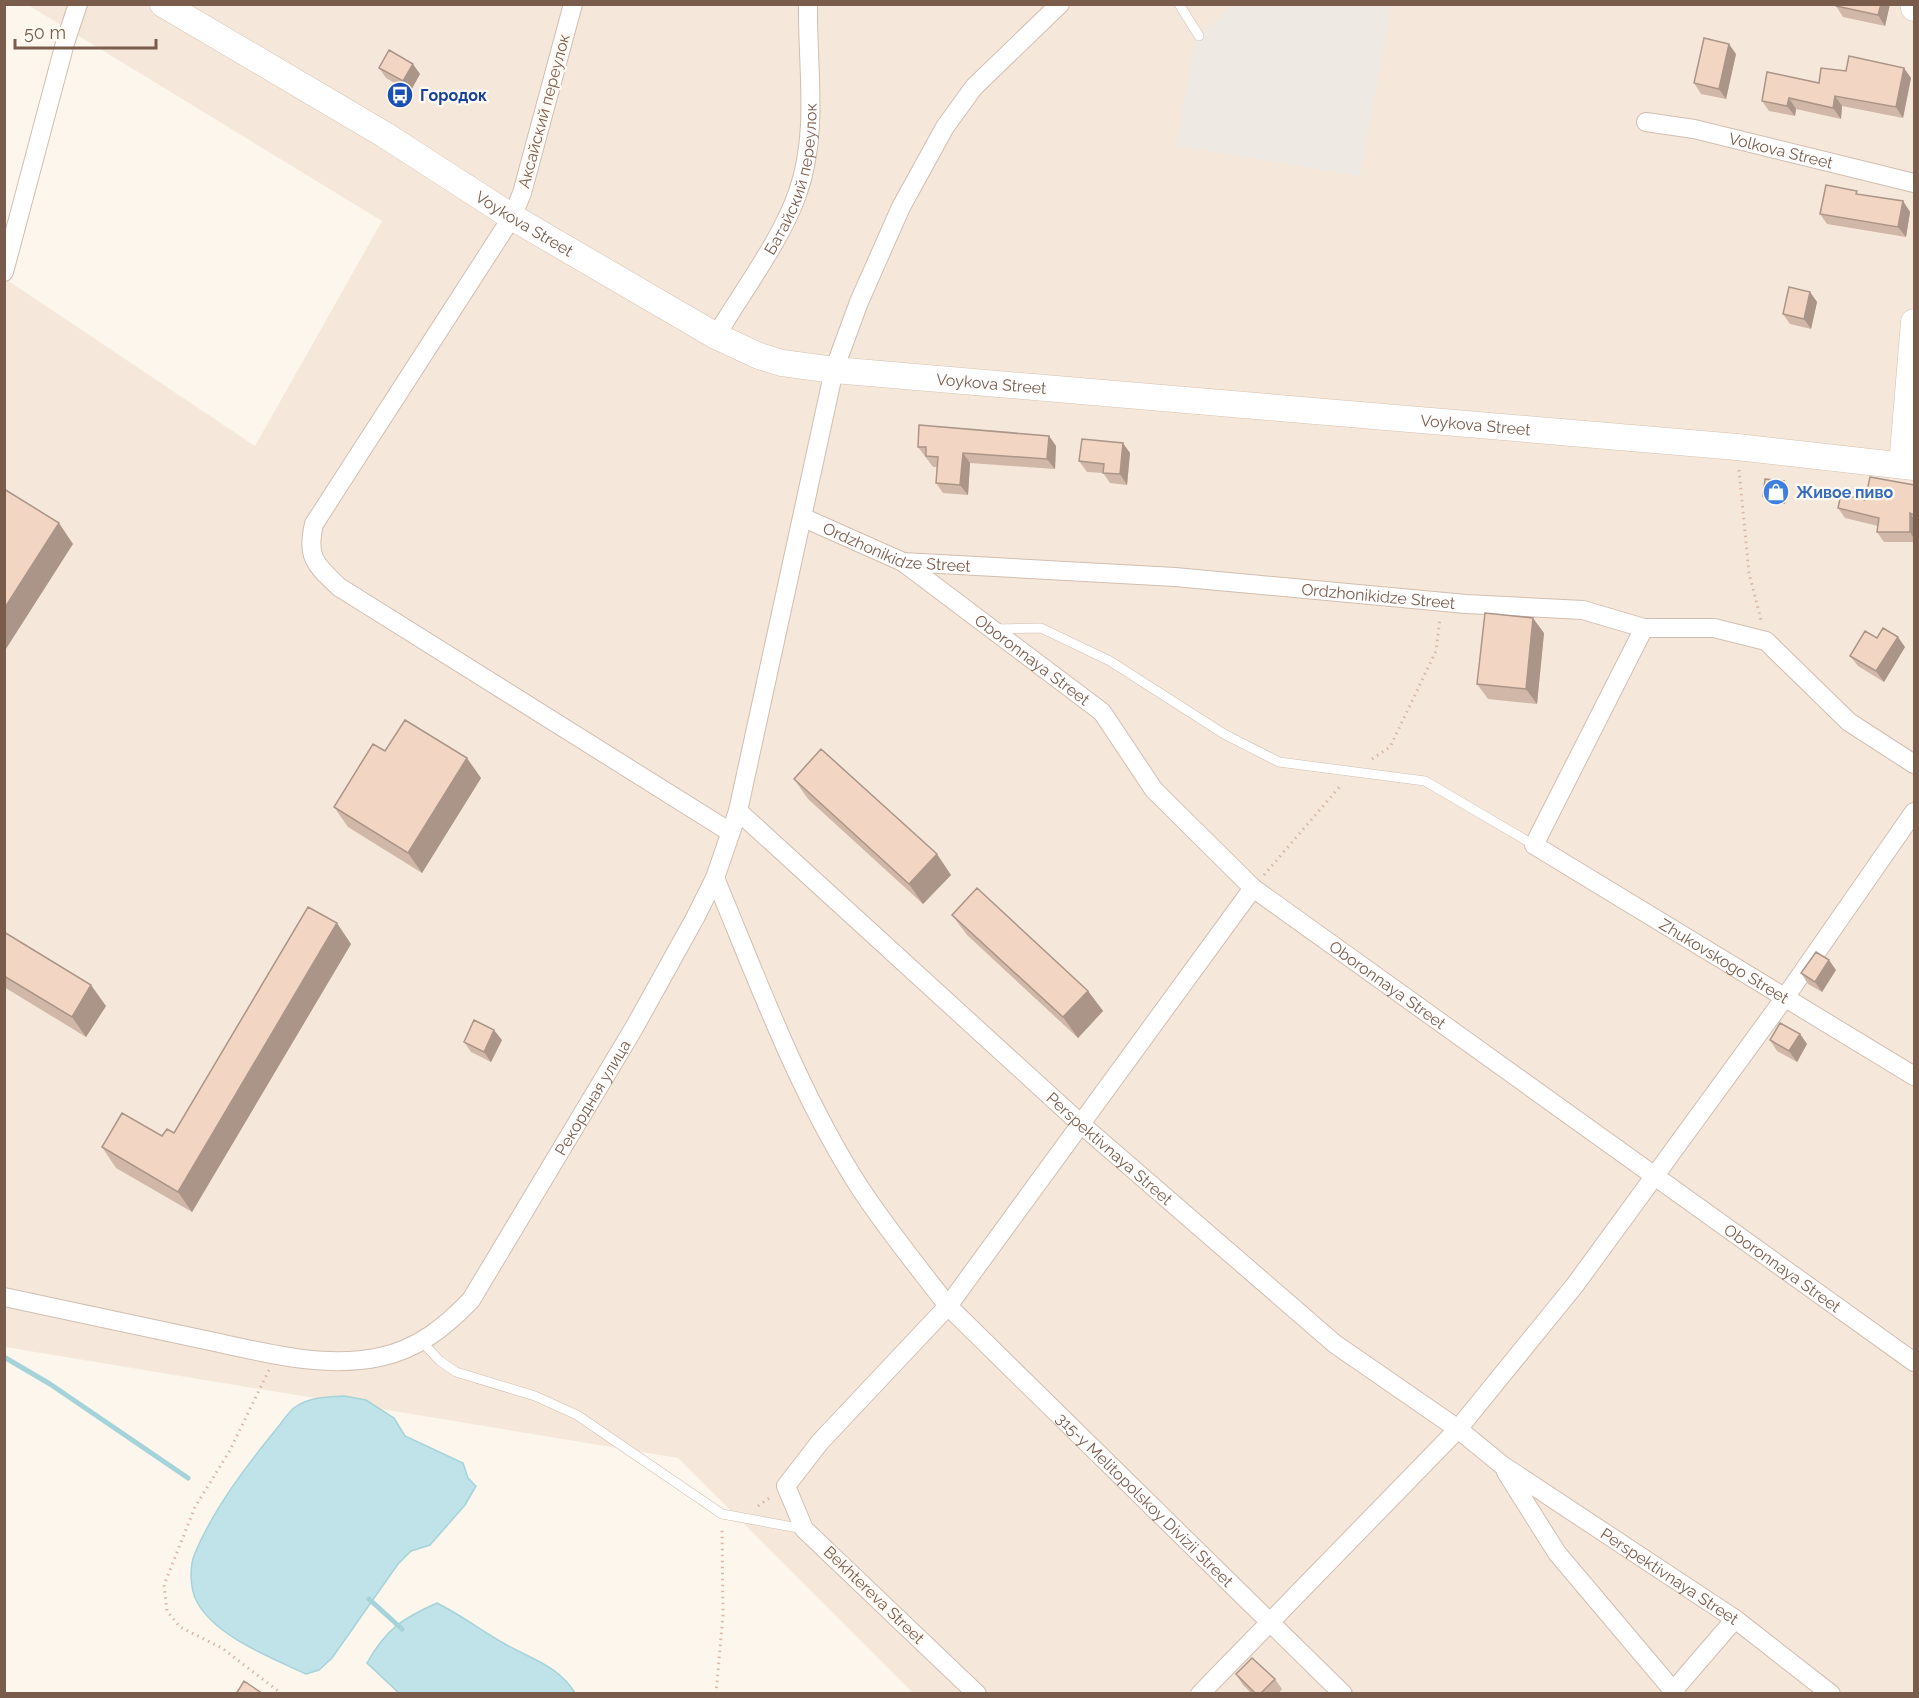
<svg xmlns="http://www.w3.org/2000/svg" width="1919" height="1698" viewBox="0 0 1919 1698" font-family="Raleway,sans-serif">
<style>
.residential{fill:#f5e8da}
.industrial{fill:#efe9e4}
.water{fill:#bfe3e8;stroke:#a5d3da;stroke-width:1.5}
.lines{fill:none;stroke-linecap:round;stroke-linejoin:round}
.stream{stroke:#a5d3da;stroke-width:5}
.lane-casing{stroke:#d1beb0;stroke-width:10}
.street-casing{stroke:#d1beb0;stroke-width:20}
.secondary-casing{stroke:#d6c0b0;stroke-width:27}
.path{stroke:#d9b8a5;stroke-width:3;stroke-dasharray:1.5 4.5;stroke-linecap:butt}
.lane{stroke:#fff;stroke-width:9}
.street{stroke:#fff;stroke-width:18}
.secondary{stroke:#fff;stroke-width:26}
.wall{fill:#d1b7a8}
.shaded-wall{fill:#aa9588}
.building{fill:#f3d5c3;stroke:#aa9588;stroke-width:1.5}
.labels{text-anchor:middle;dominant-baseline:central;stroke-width:4.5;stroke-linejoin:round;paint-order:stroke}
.transit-label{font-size:16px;font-weight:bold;fill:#164399;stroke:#fffaf3;text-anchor:start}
.street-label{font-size:16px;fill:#7a5c4d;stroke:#fffaf3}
.shop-label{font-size:16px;font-weight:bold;fill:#366cbe;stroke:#fffaf3;text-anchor:start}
</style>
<rect width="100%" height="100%" fill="#fdf6ec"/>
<path class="residential" d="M28,5H1914V1693H913L678,1458L5,1347L4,278L255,446L382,221Z"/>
<path class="industrial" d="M1233,5H1392L1360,176L1176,146L1195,39Z"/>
<path class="water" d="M344,1396L366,1400L394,1418L405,1436L463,1463L468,1478L476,1486L465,1505L430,1545L411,1551L398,1564L332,1658L319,1670L306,1674C272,1658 216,1637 197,1602C190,1589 189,1567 195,1553C214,1508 247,1465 278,1427C283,1421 289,1411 295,1407C310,1397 328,1397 344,1396Z
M437,1603C461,1615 482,1631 505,1644C531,1659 559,1666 575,1693L400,1694L367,1663C386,1629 403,1618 437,1603Z"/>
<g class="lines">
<path class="stream" d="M4,1357L50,1384L188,1478
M369,1599L402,1629"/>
<defs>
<path id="lane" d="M1179,4L1199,36
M995,629L1041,628L1110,661L1224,734L1279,762L1425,781L1534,845
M422,1342L440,1361L456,1372L535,1396L577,1415L722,1514L804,1529"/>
<g id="street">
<path d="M573,4L522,193L512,217L314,524C306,558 316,565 339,587L730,832"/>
<path id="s1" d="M1646,122L1694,129L1914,183"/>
<path d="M4,272L65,43L78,4"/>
<path id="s2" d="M716,336C742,292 782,239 798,192C819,131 807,67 808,4"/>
<path id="s3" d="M804,518L903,562L1175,577L1466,604L1583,610L1644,628H1714L1766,641L1849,722L1914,764"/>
<path id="s4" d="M903,562L1102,712L1154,790L1253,888L1914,1362"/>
<path id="s5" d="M1644,628L1534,845L1914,1076"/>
<path id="s6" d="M738,811L1082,1125L1335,1344L1458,1429L1502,1465L1735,1619L1831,1694"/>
<path id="s7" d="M715,878C759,983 798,1092 860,1188C887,1229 918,1267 948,1306L1343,1694"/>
<path id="s8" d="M4,1297C68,1311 132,1324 196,1338C255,1350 320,1370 380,1357C418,1349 445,1327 471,1300L634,1028L695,918L715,878L738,811L834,370L859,302L901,207L945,127L974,87L1060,4"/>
<path d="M1506,1472L1557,1553L1676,1694"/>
<path d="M1673,1691L1735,1619"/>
<path d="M977,1694L804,1529L786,1486L820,1442L948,1306L1253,888"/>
<path d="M1200,1694L1458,1429L1575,1285L1786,996L1914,812"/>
</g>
<g id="secondary">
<path id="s9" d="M163,4L385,135L512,217L716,336L759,356L782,363L834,370L1737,447L1914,467"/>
<path d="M1914,4V8"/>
<path d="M1902,465L1914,322"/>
</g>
</defs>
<use href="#lane" class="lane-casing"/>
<use href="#street" class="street-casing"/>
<use href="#secondary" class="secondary-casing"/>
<path class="path" d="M1739,470L1749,573L1761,620
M1372,759L1390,747L1436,651L1440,618
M1264,875L1342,784
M269,1370L229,1452L195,1507L164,1585L167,1611L180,1627L222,1648L282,1694
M758,1506L772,1496
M716,1694L723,1615L722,1528"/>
<use href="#lane" class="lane"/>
<use href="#street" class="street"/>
<use href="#secondary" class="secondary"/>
</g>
<path class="wall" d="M1836,4H1890L1885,26L1843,17L1836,6Z
M1736,54L1726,99L1701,94L1694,83Z
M379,68L420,74L410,92L386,78Z
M1911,78L1903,118L1842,106L1841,119L1796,109L1795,116L1769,111L1762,101L1819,83Z
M1859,194L1903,201L1910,212L1906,237L1827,224L1820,214Z
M1810,292L1817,302L1811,329L1790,324L1783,314Z
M1049,436L1056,446L1055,469L970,463L968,495L943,493L936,483L937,467H933L918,447Z
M1130,453L1127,485L1110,483L1103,473L1087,472L1079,461Z
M1914,485V542H1884L1877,532L1878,526L1845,518L1838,508Z
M1787,486L1785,504L1767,502L1763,496Z
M1544,633L1537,704L1488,699L1477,684Z
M1877,638L1905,647L1884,682L1858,666L1850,656Z
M385,751L481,778L422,873L348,827L334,807Z
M794,779L951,875L923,904L808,799Z
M952,915L1088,991L1103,1011L1078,1038L967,935Z
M4,932L106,1006L86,1037L4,987Z
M351,944L192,1212L116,1168L102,1147L174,1133Z
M1836,970L1822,992L1808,984L1801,973Z
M1800,1034L1807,1044L1797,1062L1777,1051L1770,1040Z
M502,1040L491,1062L471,1052L464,1042Z
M1236,1674L1275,1679L1282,1689L1278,1694H1252L1243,1685Z"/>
<path class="shaded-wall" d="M1881,4H1890L1885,26L1878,15Z
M1729,44L1736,54L1726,99L1719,89Z
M413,64L420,74L410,92L403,81Z
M1904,68L1911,78L1903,118L1896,107Z
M1835,96L1842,106L1841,119L1833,108Z
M1789,98L1796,109L1795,116L1787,106Z
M1903,201L1910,212L1906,237L1898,227Z
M1810,292L1817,302L1811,329L1804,319Z
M1049,436L1056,446L1055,469L1047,459Z
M1123,443L1130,453L1127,485L1120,474Z
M963,453L970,463L968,495L960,485Z
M1784,481L1787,486L1785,504L1781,498Z
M1910,513L1914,519V539L1910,532Z
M59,523L73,544L4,652V609Z
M1533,618L1544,633L1537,704L1526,689Z
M1898,637L1905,647L1884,682L1876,671Z
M467,758L481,778L422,873L408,853Z
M937,854L951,875L923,904L909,884Z
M337,923L351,944L192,1212L178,1192Z
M1829,960L1836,970L1822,992L1815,982Z
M91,985L106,1006L86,1037L72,1017Z
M1088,991L1103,1011L1078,1038L1063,1017Z
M494,1030L502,1040L491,1062L484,1052Z
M1800,1034L1807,1044L1797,1062L1789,1051Z"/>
<path class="building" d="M1836,4H1881L1878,15L1836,6Z
M1704,38L1729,44L1719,89L1694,83Z
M389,50L413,64L403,81L379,68Z
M1849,56L1904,68L1896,107L1835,96L1833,108L1789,98L1787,106L1762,101L1767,72L1819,83L1821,68L1846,71Z
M1826,185L1857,191L1856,194L1903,201L1898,227L1820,214Z
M1789,287L1810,292L1804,319L1783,314Z
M919,425L1049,436L1047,459L963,453L960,485L936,483L938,457L926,456V447H918Z
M1082,439L1123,443L1120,474L1103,473L1104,464L1079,461Z
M1870,477L1914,485V515L1910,513V532H1877L1879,518L1838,508L1841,494L1865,500Z
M1765,479L1784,481L1781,498L1763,496Z
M4,489L59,523L4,609Z
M1485,613L1533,618L1526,689L1477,684Z
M1883,628L1898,637L1876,671L1850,656L1865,631L1877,638Z
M405,720L467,758L408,853L334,807L373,744L385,751Z
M821,749L937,854L909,884L794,779Z
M977,888L1088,991L1063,1017L952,915Z
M308,907L337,923L178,1192L102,1147L122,1113L162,1136L167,1129L174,1133Z
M4,932L91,985L72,1017L4,976Z
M1816,952L1829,960L1815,982L1801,973Z
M474,1020L494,1030L484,1052L464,1042Z
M1780,1023L1800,1034L1789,1051L1770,1040Z
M1252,1658L1275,1679L1260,1694H1256L1236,1674Z
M244,1681L263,1694H236Z"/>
<defs>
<symbol id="bus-disc" viewBox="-11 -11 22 22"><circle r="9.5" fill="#1a4fb4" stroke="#fffaf3"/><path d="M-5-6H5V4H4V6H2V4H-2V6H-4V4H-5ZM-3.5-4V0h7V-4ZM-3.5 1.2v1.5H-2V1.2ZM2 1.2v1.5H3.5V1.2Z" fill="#fff"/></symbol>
<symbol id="shop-disc" viewBox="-11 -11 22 22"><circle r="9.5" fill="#3f7fe0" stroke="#fffaf3"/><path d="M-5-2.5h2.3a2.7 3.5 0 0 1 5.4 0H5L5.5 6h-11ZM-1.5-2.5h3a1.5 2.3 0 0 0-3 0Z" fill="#fff"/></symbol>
</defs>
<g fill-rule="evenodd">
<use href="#bus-disc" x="385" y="80" width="30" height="30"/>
<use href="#shop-disc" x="1761" y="477" width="30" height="30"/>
</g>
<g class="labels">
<g class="transit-label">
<text x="420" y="95">Городок</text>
</g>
<g class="street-label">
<text transform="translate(544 111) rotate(-75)">Аксайский переулок</text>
<text stroke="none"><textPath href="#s1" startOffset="138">Volkova Street</textPath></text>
<text stroke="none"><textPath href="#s2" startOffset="177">Батайский переулок</textPath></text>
<text stroke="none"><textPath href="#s9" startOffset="423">Voykova Street</textPath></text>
<text stroke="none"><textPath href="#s9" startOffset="927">Voykova Street</textPath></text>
<text stroke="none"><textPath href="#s9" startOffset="1413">Voykova Street</textPath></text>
<text stroke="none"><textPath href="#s3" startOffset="99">Ordzhonikidze Street</textPath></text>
<text stroke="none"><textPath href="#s3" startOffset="585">Ordzhonikidze Street</textPath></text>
<text stroke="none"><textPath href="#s4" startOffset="162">Oboronnaya Street</textPath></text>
<text stroke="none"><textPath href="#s5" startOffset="466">Zhukovskogo Street</textPath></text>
<text stroke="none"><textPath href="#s4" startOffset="648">Oboronnaya Street</textPath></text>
<text stroke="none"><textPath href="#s8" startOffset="728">Рекордная улица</textPath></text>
<text stroke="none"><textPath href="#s6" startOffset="502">Perspektivnaya Street</textPath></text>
<text stroke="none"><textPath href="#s4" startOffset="1134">Oboronnaya Street</textPath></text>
<text stroke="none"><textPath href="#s7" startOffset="766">315-y Melitopolskoy Divizii Street</textPath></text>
<text stroke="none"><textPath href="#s6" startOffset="1208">Perspektivnaya Street</textPath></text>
<text transform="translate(874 1595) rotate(44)">Bekhtereva Street</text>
</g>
<g class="shop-label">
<text x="1796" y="492">Живое пиво</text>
</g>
</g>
<rect width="1919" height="1698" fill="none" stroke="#7a5c4d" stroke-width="12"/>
<path d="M15 39v9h141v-9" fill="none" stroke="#7a5c4d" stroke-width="3"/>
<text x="24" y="39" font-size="18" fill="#7a5c4d" stroke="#fffaf3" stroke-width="4.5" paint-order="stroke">50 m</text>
</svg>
